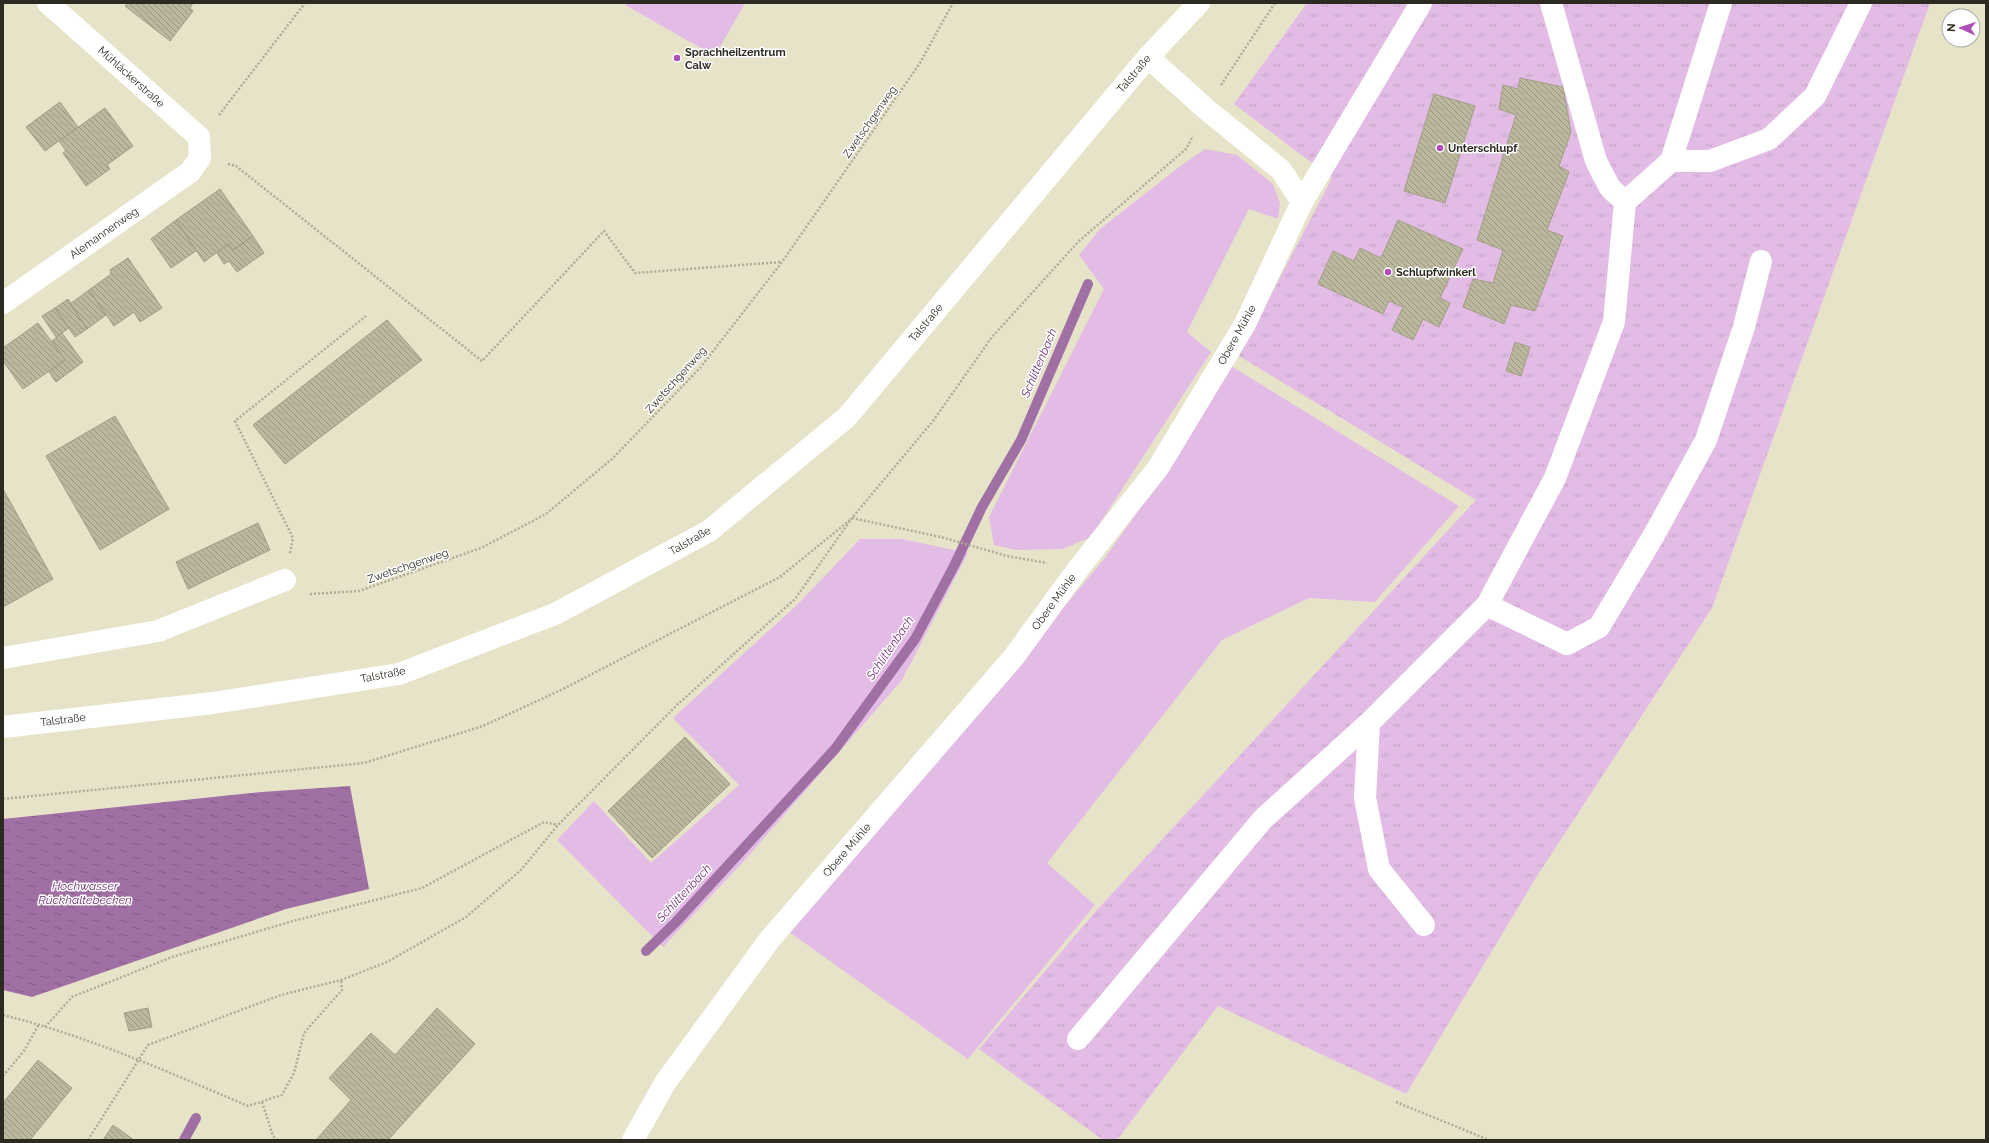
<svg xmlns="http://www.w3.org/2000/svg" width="1989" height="1143" viewBox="0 0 1989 1143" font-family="Raleway,sans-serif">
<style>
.grass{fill:#e3bce6}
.park{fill:url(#park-tufts)}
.water{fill:url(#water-ripples)}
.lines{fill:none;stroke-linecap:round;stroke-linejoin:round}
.stream{stroke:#a070a4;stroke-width:10}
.building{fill:url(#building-back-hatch);stroke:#a29e86}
.path{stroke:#aeab96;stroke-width:2.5;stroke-dasharray:2 2;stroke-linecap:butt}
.minor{stroke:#fff;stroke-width:22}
.poi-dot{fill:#af4fb8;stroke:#fff;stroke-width:1.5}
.labels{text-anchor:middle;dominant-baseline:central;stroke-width:3;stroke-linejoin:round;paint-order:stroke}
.poi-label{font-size:11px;font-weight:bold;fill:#2c2a21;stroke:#fff;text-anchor:start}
.street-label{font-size:11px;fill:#2c2a21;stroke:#fff}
.water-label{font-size:12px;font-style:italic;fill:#6f3275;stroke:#fff}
</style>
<defs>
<pattern id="park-tufts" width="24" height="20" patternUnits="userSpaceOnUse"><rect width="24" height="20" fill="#e3bce6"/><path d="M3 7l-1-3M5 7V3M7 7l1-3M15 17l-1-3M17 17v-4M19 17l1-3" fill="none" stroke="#c3a2c5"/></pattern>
<pattern id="water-ripples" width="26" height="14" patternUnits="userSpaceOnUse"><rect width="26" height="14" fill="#a070a4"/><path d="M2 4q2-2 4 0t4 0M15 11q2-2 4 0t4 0" fill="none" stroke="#835c85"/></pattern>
<pattern id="building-back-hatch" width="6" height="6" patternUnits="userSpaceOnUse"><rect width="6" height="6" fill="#bbb89e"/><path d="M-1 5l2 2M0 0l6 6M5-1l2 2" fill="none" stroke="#989680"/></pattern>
</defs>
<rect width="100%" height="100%" fill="#e7e3c9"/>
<path class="grass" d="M627,3H745L715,56L625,5Z
M1205,149L1237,155L1273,184L1280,203L1278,219L1249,209L1187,332L1211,352L1091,537L1063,549L1016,550L994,545L989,517L1104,289L1079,255L1100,229L1183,164Z
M1231,366L1459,506L1375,602L1309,598L1222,640L1047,863L1095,905L968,1059L789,932L1105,558L1181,450Z
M860,539H902L968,553L902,680L744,861L663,947L557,840L594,801L651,863L739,785L673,718L798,604Z"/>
<path class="park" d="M1307,3H1930L1712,608L1537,876L1406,1094L1218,1006L1117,1140H1103L979,1049L1096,911L1476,500L1239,356L1332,178L1234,104Z"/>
<path class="water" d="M350,786L369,889L286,909L32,997L3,990V819L261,792Z"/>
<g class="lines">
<path class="stream" d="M646,951L675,923L835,749L915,639L954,566L982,507L1021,440L1088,284
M184,1140L196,1118"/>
</g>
<path class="building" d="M128,3H193L190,8L193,11L170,41L125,6Z
M1520,78L1563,87L1571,132L1559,166L1569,172L1547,230L1563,236L1535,311L1511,305L1504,324L1463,307L1473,279L1493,283L1503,250L1477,240L1516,115L1499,109L1503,85L1518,89Z
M1434,94L1475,106L1445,203L1404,191Z
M60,102L78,127L45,151L26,127Z
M105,108L133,146L107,165L110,169L86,186L63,153L66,151L59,141Z
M220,189L253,236L233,250L228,244L204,262L176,220Z
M176,220L196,251L171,268L151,239Z
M1398,220L1463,249L1440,298L1450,303L1439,327L1423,319L1413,340L1392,330L1403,307L1389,301L1383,314L1318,284L1333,251L1354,261L1360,248L1381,258Z
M253,236L264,253L237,272L229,261L224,264L217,253L228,244L233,250Z
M128,258L162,308L140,322L134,312L114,326L89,290L111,274L110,270Z
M89,290L106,315L87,329L70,304Z
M68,299L87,329L75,337L55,308Z
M55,308L69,328L56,337L42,316Z
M387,320L422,360L285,464L253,425Z
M38,323L65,360L23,389L3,361V348Z
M62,333L83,362L56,382L49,372L65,360L52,341Z
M1515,342L1530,347L1521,376L1506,371Z
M115,416L169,509L100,550L46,456Z
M3,489L53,579L3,607Z
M258,523L270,550L188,589L176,562Z
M685,737L730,784L652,858L608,811Z
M148,1008L152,1027L129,1031L124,1013Z
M437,1008L475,1044L388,1140H316L351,1100L329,1078L371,1033L395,1055Z
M38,1060L72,1088L30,1140H3V1103Z
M113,1125L134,1140H103Z"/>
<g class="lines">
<path class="path" d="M1221,85L1275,3
M219,115L305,3
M228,164L236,166L482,361L604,231L635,273L781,262
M852,518L941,537L1007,556L1047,563
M290,553L293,538L235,421L366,316
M310,594L359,591L481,548L546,514L612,459L700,368L782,262L920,63L953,3
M3,799L364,763L483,726L561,690L780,577L850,520
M3,1015C88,1036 168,1072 248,1106L282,1095L294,1073L304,1033L342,990L341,980
M45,1027L72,997L172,957L293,921L422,888L544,822L558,825
M3,1076L24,1051L39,1024
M262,1102L273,1136L278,1140
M1396,1102L1489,1140
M88,1140L148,1045L281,995L341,980L387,962L466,917L521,870L558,825L678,704L795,599L852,518L933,421L992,337L1079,241L1186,149L1193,136"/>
<path class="minor" d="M1551,3L1596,161L1610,188L1625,202
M1671,161H1710L1769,139L1815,96L1861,3
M1302,202L1421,3
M3,303L190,172L200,158L199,137L48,3
M1487,605L1567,644L1599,627L1654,535L1706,440L1744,327L1761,261
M3,658L158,631L285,580
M1369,723L1365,798L1379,869L1424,925
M3,727L213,703L399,674L555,614L709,531L847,417L1148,57L1199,3
M1078,1039L1263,819L1369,723L1487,605L1555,478L1614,322L1625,202L1671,161L1721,3
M633,1140L665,1083L770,939L1013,658L1078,569L1158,468L1245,324L1302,202L1281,170L1206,109L1148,57"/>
</g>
<g class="poi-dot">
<circle cx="677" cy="58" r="4"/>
<circle cx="1440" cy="148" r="4"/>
<circle cx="1388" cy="272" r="4"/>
</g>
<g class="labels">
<g class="poi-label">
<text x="685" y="52">Sprachheilzentrum<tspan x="685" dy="13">Calw</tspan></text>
<text x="1448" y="148">Unterschlupf</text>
<text x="1396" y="272">Schlupfwinkerl</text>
</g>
<g class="street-label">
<text transform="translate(1134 74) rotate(-50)">Talstraße</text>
<text transform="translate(131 77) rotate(42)">Mühläckerstraße</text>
<text transform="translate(870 122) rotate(-55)">Zwetschgenweg</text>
<text transform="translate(104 233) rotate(-35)">Alemannenweg</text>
<text transform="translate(926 323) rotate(-50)">Talstraße</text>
<text transform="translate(1237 335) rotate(-61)">Obere Mühle</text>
<text transform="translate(676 380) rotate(-48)">Zwetschgenweg</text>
<text transform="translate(690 541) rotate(-30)">Talstraße</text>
<text transform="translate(408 566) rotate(-19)">Zwetschgenweg</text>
<text transform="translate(1054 602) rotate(-54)">Obere Mühle</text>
<text transform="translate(383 675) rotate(-11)">Talstraße</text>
<text transform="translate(63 720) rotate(-7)">Talstraße</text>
<text transform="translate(847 850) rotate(-49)">Obere Mühle</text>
</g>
<g class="water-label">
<text transform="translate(1039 363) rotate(-67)">Schlittenbach</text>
<text transform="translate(890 648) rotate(-56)">Schlittenbach</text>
<text x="85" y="886">Hochwasser<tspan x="85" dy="14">Rückhaltebecken</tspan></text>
<text transform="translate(684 893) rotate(-47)">Schlittenbach</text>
</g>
</g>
<rect width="1989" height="1143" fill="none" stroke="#2c2a21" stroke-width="8"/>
<g transform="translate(1961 28) rotate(273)"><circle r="19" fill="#ffffff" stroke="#abaaa6"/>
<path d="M0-3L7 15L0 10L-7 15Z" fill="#af4fb8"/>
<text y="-6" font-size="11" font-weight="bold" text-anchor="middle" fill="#2c2a21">N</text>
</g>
</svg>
